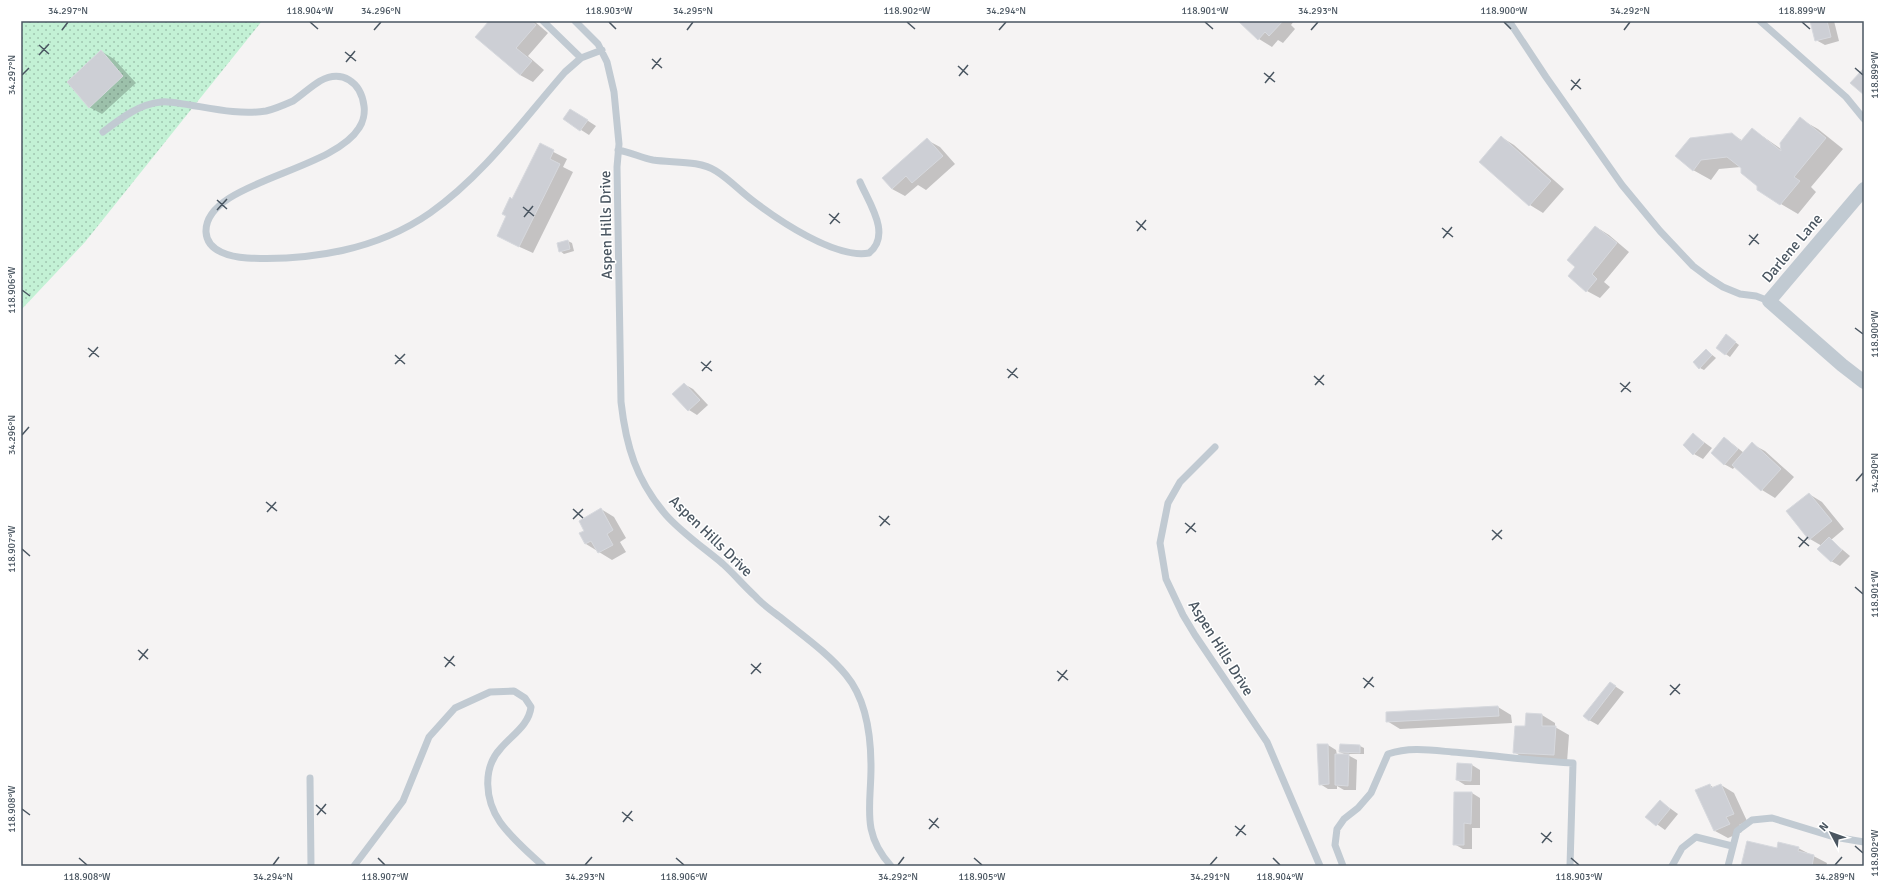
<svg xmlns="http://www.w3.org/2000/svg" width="1885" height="887" viewBox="0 0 1885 887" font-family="Signika,sans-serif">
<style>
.grass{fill:url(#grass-dots)}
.shadow{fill:#0003}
.building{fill:#cdcfd5;stroke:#d7d9de}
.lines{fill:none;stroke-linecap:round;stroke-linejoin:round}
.service{stroke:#c1cad2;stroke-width:7}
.minor{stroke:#c1cad2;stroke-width:14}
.ticks{fill:none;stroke:#4a5661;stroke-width:1.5}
.labels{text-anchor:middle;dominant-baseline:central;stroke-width:3;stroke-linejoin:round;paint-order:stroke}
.street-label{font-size:15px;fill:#4a5661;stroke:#fff}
.neatline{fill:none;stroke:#4a5661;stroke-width:1.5}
.ticks-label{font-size:10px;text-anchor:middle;fill:#4a5661}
</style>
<defs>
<pattern id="grass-dots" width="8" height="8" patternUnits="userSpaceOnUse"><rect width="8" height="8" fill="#c3f1d5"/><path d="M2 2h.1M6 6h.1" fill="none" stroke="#a0c6b0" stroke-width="1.8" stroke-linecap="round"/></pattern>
</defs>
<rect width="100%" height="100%" fill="#f5f3f3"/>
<path class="grass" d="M21,21H262L85,242L21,310Z"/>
<path class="shadow" d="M490,21H534L548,33L528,56L544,70L533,82L520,75Z
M1239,21H1294L1291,25L1295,29L1283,43L1278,40L1272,47L1259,39Z
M1812,21H1834L1839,41L1825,45L1816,40Z
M101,51L114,59L136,83L102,114L89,107Z
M579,115L596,126L589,135L564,119Z
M1800,119L1818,129L1843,149L1811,187L1816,192L1798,214L1781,204L1758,186L1741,167L1719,169L1711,180L1693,170L1677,156L1732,134L1743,141L1752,129L1781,149Z
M1501,137L1514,145L1564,189L1543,213L1530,205Z
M927,140L940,147L955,164L926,190L918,185L905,196L892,189Z
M540,145L567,159L563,167L573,172L533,253L511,243L513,200Z
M1596,227L1609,235L1629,252L1604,282L1610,287L1600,298L1587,291L1569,276L1576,267Z
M568,241L572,243L574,251L564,254L560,251Z
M1730,338L1739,345L1730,357L1717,348Z
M1706,350L1716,358L1704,370L1700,368Z
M684,384L693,389L708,405L697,415L689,410L673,394Z
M1693,434L1712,448L1703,459L1694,454Z
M1725,438L1744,453L1752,444L1765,451L1794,477L1775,498L1762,490L1735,466L1733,469L1724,464Z
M1809,494L1822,502L1844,529L1831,540L1850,556L1840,566L1831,561L1822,546L1810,539Z
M601,509L614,517L626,538L620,542L626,552L612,560L586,544L581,534L585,531Z
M1610,683L1624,692L1598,725L1589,720Z
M1498,707L1511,715L1512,723L1400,729L1387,721Z
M1542,715L1555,723V727L1569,735L1567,762L1527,760L1514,752L1526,727Z
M1328,745L1336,750L1337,755H1346L1340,752L1341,745L1360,746L1364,748V754H1346L1357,760L1356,790H1344L1337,786V789H1328L1320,784Z
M1472,765L1480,770V785H1465L1457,780Z
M1710,785L1714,788L1721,785L1734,793L1747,821L1739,825L1742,832L1728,838L1715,831L1697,791Z
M1472,793L1480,798V828H1472V849H1463L1454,844Z
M1660,801L1678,814L1665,830L1647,817Z
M1798,848L1827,863L1826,866H1742L1778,849Z"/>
<path class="building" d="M489,21H531L536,25L516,48L532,61L520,75L475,37Z
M1238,21H1283L1269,36L1265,32L1258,40Z
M1810,21H1827L1831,37L1815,41Z
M101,50L123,76L89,108L67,82Z
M1863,69L1864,70V95L1850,83Z
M570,109L588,120L580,131L563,119Z
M1800,117L1826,138L1794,177L1800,181L1780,205L1757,190V186L1741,173V168L1727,157L1701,160L1693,171L1675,156L1690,138L1732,133L1741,141L1752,128L1781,151L1780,143Z
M1501,136L1551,181L1529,206L1479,162Z
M927,138L943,156L912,183L906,176L892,189L882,178Z
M540,143L554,150L550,159L560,164L519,247L497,236L506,216L502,214L510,197L512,199Z
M1595,226L1617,243L1592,274L1597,279L1586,292L1568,276L1575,267L1567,260Z
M568,240L570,249L559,252L557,243Z
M1726,334L1736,342L1725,355L1716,348Z
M1706,349L1712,355L1699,369L1693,362Z
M684,383L700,400L688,411L672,394Z
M1693,433L1704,443L1693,455L1683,445Z
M1724,437L1738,449L1724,465L1711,453Z
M1752,442L1781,469L1761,491L1732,465Z
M1809,493L1832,521L1809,540L1786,511Z
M601,508L613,530L607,534L613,545L598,553L591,541L585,544L579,533L584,531L579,521Z
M1829,537L1842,550L1831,562L1817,549Z
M1610,682L1616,686L1589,721L1583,716Z
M1498,706L1499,716L1386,722V712Z
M1526,713L1542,714V726H1556L1554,755L1513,753L1515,726H1525Z
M1317,744H1328L1329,784L1319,785Z
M1340,744L1360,745V753L1339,752Z
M1335,754H1349L1348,786L1335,785Z
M1457,763L1472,764L1471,781L1456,780Z
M1710,784L1711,788L1721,784L1734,814L1726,817L1730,824L1714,831L1695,790Z
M1454,792H1472L1471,824L1464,823V845H1453Z
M1660,800L1670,809L1656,826L1645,817Z
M1747,841L1777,848L1778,842L1799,847L1798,851L1814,855L1812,866H1741Z"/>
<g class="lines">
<path class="service" d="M543,21L581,58
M575,21L598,44L607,62L614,92L619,144L617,167L621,402C626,446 636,480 666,515C682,533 704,548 723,564C734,574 744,586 755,596C762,604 772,611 780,617C802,635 828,653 846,675C866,699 871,736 871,767C871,807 861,833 891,866
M1509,21L1546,77L1622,185L1660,231L1693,266L1709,278L1723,287L1740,294L1756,296L1769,301
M1760,21L1846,97L1864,119
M103,132C120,119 139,104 161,102C170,101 181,104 190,105C214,109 241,115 266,111C275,109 284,105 293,101C302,95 310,87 320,81C342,69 361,82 364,106C365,113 363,122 359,128C332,172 204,182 206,232C207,252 232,257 247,258C310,261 377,250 430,213C483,176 523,120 565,72L581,58L602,50
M618,150C630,152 642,158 653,160C673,163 699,160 716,171C729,179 740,191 752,200C778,220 835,259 869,253C892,235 869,203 860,182
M1215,447L1180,482L1168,503L1160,543L1166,579L1183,615L1195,635L1267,742L1320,866
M310,778L311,866
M354,866L403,801L429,737L455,708L490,692L514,691L525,698L531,707C529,725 512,735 501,748C482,768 485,800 500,822C512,839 528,852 543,866
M1343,866L1335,845L1337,829L1344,819L1358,808L1371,793L1388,754C1409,747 1430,750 1452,752C1492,755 1533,761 1573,763L1570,866
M1672,866L1682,848L1696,837L1732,846
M1728,866L1737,831L1752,820L1772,818L1834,837L1864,842"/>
<path class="minor" d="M1864,189L1769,301L1842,365L1864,382"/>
</g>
<path class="ticks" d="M310,22L318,29M609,22L616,29M907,22L915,29M1205,22L1213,29M1504,22L1511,29M1802,22L1810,29M62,30L68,22M374,30L381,22M687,30L693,22M999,30L1006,22M1311,30L1318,22M1624,30L1630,22M39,45L49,54M345,52L356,61M39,55L49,44M652,59L662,68M346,62L355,51M958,66L968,75M1855,68L1863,75M652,69L661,58M1264,73L1275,82M22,75L29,68M959,76L968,65M1571,80L1581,89M1265,83L1274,72M1571,90L1580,79M217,200L227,209M523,207L534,216M217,210L227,199M829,214L840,223M524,217L533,206M1136,221L1146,230M830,224L839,213M1442,228L1453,237M1137,231L1146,220M1749,235L1759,244M1443,238L1452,227M1749,245L1758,234M22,290L30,296M1855,328L1863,334M88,348L99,357M395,355L405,364M89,357L98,347M701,362L712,371M395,364L405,354M1007,369L1018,378M702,371L711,361M1314,376L1324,385M1008,378L1017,368M1620,383L1631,392M1315,385L1324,375M1621,392L1630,382M22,435L29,427M1856,481L1863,473M266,502L277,511M573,509L583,518M267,512L276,502M879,516L890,525M573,519L583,509M1185,523L1196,532M880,526L889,516M1492,530L1502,539M1186,533L1195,523M1798,537L1809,546M1492,540L1502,530M1799,547L1808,537M22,549L30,556M1855,587L1863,594M138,650L148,659M444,657L455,666M139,660L148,649M751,664L761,673M445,667L454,656M1057,671L1068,680M751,674L761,663M1363,678L1374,687M1058,681L1067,670M1670,685L1680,694M1364,688L1373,677M1670,695L1680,684M316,805L326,814M22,809L30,815M622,812L633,821M317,815L326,804M929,819L939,828M623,822L632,811M1235,826L1246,835M929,829L938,818M1541,833L1552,842M1236,836L1245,825M1542,843L1551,832M1855,846L1863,853M79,858L87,865M378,858L385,865M676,858L684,865M974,858L982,865M1273,858L1280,865M1571,858L1579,865M273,865L279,857M585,865L592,857M898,865L904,857M1210,865L1217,857M1835,865L1842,857"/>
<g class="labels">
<g class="street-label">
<text transform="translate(606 225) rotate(-91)">Aspen Hills Drive</text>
<text transform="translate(1792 248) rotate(-50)">Darlene Lane</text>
<text transform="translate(711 536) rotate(44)">Aspen Hills Drive</text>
<text transform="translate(1221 648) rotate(58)">Aspen Hills Drive</text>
</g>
</g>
<rect width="1885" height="887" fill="none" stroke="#ffffff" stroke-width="44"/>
<g transform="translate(1831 833) rotate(311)" stroke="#ffffff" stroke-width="3" paint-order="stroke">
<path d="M0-3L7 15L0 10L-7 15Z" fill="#4a5661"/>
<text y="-6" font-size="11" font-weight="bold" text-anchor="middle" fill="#4a5661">N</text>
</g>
<rect x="22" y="22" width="1841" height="843" class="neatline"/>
<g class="ticks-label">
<text x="68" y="14">34.297°N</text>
<text x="310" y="14">118.904°W</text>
<text x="381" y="14">34.296°N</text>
<text x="609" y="14">118.903°W</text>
<text x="693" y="14">34.295°N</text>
<text x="907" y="14">118.902°W</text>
<text x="1006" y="14">34.294°N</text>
<text x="1205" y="14">118.901°W</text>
<text x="1318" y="14">34.293°N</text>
<text x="1504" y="14">118.900°W</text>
<text x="1630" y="14">34.292°N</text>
<text x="1802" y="14">118.899°W</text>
<text transform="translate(1874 75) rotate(-90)" y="4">118.899°W</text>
<text transform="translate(11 75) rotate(-90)" y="4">34.297°N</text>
<text transform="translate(11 290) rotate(-90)" y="4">118.906°W</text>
<text transform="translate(1874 334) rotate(-90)" y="4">118.900°W</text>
<text transform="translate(11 435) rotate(-90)" y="4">34.296°N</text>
<text transform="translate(1874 473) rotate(-90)" y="4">34.290°N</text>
<text transform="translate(11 549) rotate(-90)" y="4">118.907°W</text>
<text transform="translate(1874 594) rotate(-90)" y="4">118.901°W</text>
<text transform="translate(11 809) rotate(-90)" y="4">118.908°W</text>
<text transform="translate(1874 853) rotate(-90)" y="4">118.902°W</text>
<text x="87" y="880">118.908°W</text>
<text x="273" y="880">34.294°N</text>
<text x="385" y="880">118.907°W</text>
<text x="585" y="880">34.293°N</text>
<text x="684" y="880">118.906°W</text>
<text x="898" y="880">34.292°N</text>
<text x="982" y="880">118.905°W</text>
<text x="1210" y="880">34.291°N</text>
<text x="1280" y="880">118.904°W</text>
<text x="1579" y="880">118.903°W</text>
<text x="1835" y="880">34.289°N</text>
</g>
</svg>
